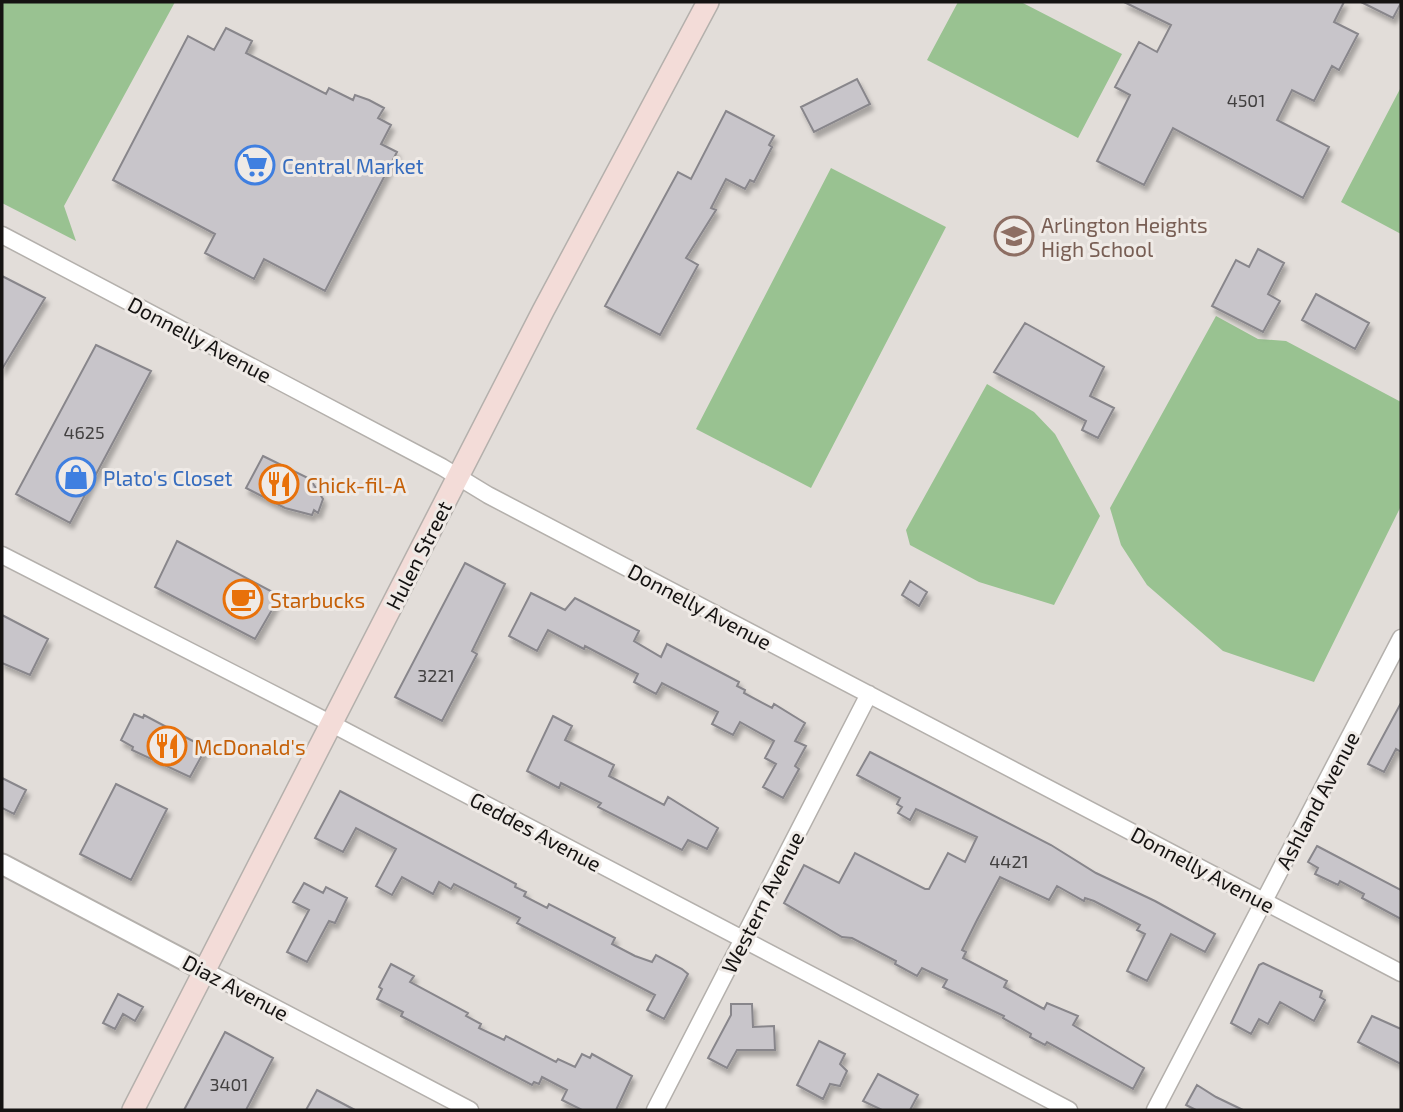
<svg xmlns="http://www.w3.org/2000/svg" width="1403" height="1112" viewBox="0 0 1403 1112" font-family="'Exo 2',sans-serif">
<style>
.green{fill:#99c291}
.building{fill:#c8c5ca;stroke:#88868b;stroke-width:2;filter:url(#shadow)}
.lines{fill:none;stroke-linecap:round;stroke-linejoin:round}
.minor-casing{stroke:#b4b0ac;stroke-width:19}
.tertiary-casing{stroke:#b4b0ac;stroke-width:23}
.secondary-casing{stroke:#b4b0ac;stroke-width:24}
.minor{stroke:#fff;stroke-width:16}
.tertiary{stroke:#fff;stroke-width:19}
.secondary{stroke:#f3dcd8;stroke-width:21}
.labels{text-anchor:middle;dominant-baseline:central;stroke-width:6;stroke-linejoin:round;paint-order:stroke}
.number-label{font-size:18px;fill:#424040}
.shop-label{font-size:21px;fill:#366cbe;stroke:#efeae6;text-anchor:start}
.education-label{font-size:21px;fill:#785e54;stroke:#efeae6;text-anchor:start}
.street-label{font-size:21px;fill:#151312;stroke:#efeae6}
.food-label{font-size:21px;fill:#c56008;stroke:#efeae6;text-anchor:start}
</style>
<defs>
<filter id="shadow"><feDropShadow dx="3" dy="5.5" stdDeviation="2" flood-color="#0004"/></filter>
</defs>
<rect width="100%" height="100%" fill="#e2ddd9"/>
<path class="green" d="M2,2H175L64,206L76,241L2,203Z
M958,2H1021L1122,54L1078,138L927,60Z
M1400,89H1401V234L1341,202Z
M831,168L946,227L811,488L696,429Z
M1216,316L1258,339L1286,341L1401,402V506L1314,682L1223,651L1147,585L1121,545L1110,508Z
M987,384L1034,412L1055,434L1100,516L1054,605L979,582L910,545L906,530Z"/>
<path class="building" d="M1124,2H1344L1334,22L1358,34L1339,70L1332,66L1314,101L1292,90L1277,120L1329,147L1303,198L1173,128L1144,185L1097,161L1130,95L1115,87L1139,42L1157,52L1171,25Z
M1361,2H1401V3L1393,18Z
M226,28L252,41L246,53L326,94L329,88L353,100L355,95L369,100L384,108L378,118L391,125L381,144L397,152L325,291L264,259L254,279L205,253L215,234L113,180L188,36L214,50Z
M857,79L870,104L814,132L801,107Z
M726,111L774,136L769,145L772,147L754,182L750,180L745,189L726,179L711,208L716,210L686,258L698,265L660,335L605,306L678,172L691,179Z
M1258,249L1284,263L1268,294L1280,301L1263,332L1212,306L1236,260L1249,267Z
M2,276L45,298L2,369Z
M1316,294L1369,323L1355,349L1302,320Z
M1025,323L1104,367L1090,396L1114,408L1098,438L1082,430L1086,421L994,372Z
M96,345L151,371L70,523L16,494Z
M263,456L310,479L323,499L318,513L314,510L312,515L285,508L246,488Z
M177,541L280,596L255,639L155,587Z
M465,563L505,584L472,651L477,654L442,721L395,697Z
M910,581L927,592L919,606L902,595Z
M531,593L565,610L575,598L639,631L634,641L661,657L667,644L739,682L737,686L745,690L744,693L772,708L774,704L805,723L795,741L806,746L795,766L799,769L783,798L763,787L776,764L765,758L774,741L740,722L733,735L712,724L718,712L662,683L656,694L634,682L638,674L585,646L584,649L548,630L537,651L509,636Z
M2,615L48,639L30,675L2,663Z
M1401,703V752L1396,749L1384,772L1368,764Z
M134,714L143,718L144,715L206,748L190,777L132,750L133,747L121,740Z
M553,716L572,726L565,740L614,765L609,776L664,805L668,797L718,828L707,849L688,840L682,850L598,807L601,803L561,783L559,788L527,771Z
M870,752L1051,845L1096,873L1155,901L1215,934L1205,952L1171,934L1147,981L1127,971L1145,934L1137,930L1140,925L1094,901L1085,898L1084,901L1057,886L1049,900L1000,877L977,920L962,950L966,952L963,958L1007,981L1004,987L1044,1009L1047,1003L1078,1016L1073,1025L1144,1068L1133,1089L1047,1042L1045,1045L1030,1037L1031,1034L1003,1018L1004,1016L943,987L947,980L922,968L917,976L895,964L896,961L852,938L842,937L784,903L804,865L839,883L855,853L925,889H929L948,853L965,862L977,837L916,809L910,820L898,813L902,807L897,804L900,798L857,775Z
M2,778L26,790L14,814L2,808Z
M116,784L167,809L131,880L80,854Z
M340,791L516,884L515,887L526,892L524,896L547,908L549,904L615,938L612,944L635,956L652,962L656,955L682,969L688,974L664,1019L647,1010L655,995L517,923L520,918L454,884L451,889L439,882L433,894L402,877L392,895L376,886L396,849L356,828L343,852L315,838Z
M1317,846L1401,890V919L1362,898L1364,894L1340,881L1338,885L1315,874L1318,868L1308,862Z
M304,883L323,893L326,887L347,898L335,923L329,921L307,962L287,952L309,910L293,902Z
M1263,963L1322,991L1320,997L1325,1000L1314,1021L1280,1002L1268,1024L1259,1019L1251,1034L1231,1023L1259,965Z
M391,964L414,976L410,982L468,1013L466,1016L481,1024L479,1028L504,1040L506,1036L556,1062L558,1059L575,1067L582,1054L590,1058L592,1054L632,1076L616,1110H582L562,1100L567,1090L542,1077L539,1084L534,1082L532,1085L401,1016L403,1012L377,999L382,989L379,987Z
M118,994L143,1007L135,1021L123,1014L115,1029L103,1023Z
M731,1004H752L753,1027L774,1026L775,1050H737L727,1068L708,1058L731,1015Z
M1372,1016L1401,1029V1064L1358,1042Z
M225,1032L273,1058L246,1110H184Z
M819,1041L845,1054L840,1064L847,1071L840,1086L830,1084L823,1099L797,1085Z
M878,1074L918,1095L910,1110H882L863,1101Z
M1197,1085L1216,1097L1243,1110H1196L1186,1105Z
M317,1090L355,1110H306Z"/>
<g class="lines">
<defs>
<path id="minor" d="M2,235L442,467L488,495L1401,973
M2,555L332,724L1069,1110
M205,971L470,1110
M655,1110L869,694
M1155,1110L1401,638"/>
<path id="tertiary" d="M2,864L205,971"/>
<path id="secondary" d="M133,1110L543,311L708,2"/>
</defs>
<use href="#minor" class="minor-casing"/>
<use href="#tertiary" class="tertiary-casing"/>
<use href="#secondary" class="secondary-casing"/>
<use href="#minor" class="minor"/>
<use href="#tertiary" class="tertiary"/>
<use href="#secondary" class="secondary"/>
</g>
<defs>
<symbol id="supermarket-ring" viewBox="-11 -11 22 22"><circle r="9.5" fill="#efeae6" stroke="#3f7fe0" stroke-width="1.5"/><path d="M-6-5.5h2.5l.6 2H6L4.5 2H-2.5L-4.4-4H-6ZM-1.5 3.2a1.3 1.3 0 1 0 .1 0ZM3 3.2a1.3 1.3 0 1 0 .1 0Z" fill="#3f7fe0"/></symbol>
<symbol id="school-ring" viewBox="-11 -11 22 22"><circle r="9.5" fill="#efeae6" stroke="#8d6e63" stroke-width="1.5"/><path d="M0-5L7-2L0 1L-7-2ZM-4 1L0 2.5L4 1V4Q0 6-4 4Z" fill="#8d6e63"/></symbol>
<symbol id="shop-ring" viewBox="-11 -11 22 22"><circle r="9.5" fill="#efeae6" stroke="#3f7fe0" stroke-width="1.5"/><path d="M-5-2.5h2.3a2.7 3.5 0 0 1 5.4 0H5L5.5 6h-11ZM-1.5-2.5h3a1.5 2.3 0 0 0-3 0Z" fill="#3f7fe0"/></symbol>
<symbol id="restaurant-ring" viewBox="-11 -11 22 22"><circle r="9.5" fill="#efeae6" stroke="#e8710a" stroke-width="1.5"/><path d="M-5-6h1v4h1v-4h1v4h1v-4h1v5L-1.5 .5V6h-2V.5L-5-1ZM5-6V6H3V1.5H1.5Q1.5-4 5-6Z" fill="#e8710a"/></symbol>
<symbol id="cafe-ring" viewBox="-11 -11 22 22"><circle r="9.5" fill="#efeae6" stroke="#e8710a" stroke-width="1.5"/><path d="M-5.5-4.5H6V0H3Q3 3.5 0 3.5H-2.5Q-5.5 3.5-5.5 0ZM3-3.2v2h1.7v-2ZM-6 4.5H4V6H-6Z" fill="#e8710a"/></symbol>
</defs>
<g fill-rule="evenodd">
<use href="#supermarket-ring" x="233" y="143" width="44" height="44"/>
<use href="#school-ring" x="992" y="214" width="44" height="44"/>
<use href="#shop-ring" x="54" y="455" width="44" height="44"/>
<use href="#restaurant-ring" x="257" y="462" width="44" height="44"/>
<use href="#cafe-ring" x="221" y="577" width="44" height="44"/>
<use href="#restaurant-ring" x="145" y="724" width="44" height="44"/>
</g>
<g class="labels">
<g class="number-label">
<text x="1246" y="100">4501</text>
<text x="84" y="432">4625</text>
<text x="436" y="675">3221</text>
<text x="1009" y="861">4421</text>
<text x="229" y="1084">3401</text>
</g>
<g class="shop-label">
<text x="282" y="165">Central Market</text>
<text x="103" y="477">Plato's Closet</text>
</g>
<g class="education-label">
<text x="1041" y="224">Arlington Heights<tspan x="1041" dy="24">High School</tspan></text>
</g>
<g class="street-label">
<text transform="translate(200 339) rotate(28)">Donnelly Avenue</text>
<text transform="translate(418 555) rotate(-63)">Hulen Street</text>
<text transform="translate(700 606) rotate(28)">Donnelly Avenue</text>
<text transform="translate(1317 800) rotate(-62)">Ashland Avenue</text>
<text transform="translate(536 831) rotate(28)">Geddes Avenue</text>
<text transform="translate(1203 869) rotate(28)">Donnelly Avenue</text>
<text transform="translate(762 902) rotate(-63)">Western Avenue</text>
<text transform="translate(236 987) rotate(28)">Diaz Avenue</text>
</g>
<g class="food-label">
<text x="306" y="484">Chick-fil-A</text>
<text x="270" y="599">Starbucks</text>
<text x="194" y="746">McDonald's</text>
</g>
</g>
<rect width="1403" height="1112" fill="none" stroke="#151312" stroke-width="7"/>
</svg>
